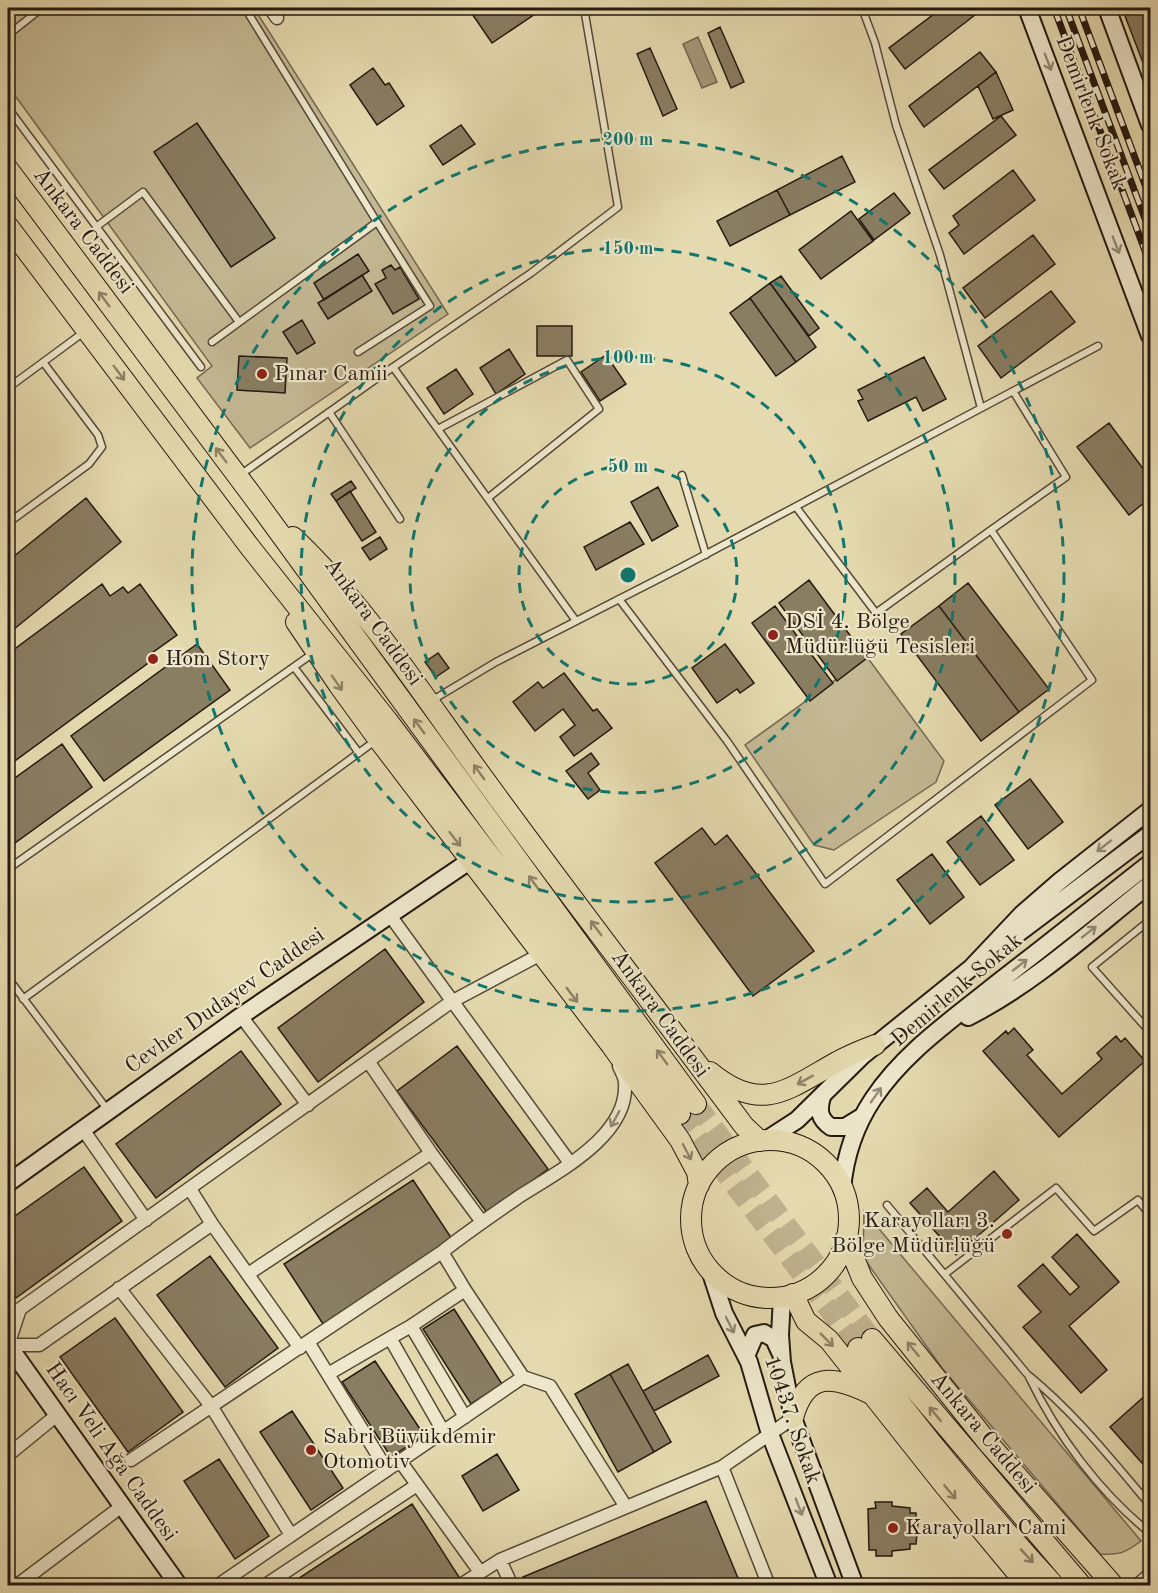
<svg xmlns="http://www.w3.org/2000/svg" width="1158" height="1593" viewBox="0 0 1158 1593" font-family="'Old Standard TT',serif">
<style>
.green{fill:#c4b994;stroke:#746952;stroke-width:1.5}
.water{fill:#a49879;stroke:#71654f;stroke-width:1.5}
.building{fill:#897d62;stroke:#25190f;stroke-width:1.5}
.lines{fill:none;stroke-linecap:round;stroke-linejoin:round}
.primary-tunnel{stroke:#bfb38f;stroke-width:20;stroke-dasharray:20 10;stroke-linecap:butt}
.lane-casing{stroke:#554937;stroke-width:9}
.street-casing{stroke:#554937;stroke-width:15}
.secondary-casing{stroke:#25190f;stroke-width:20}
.primary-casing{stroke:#25190f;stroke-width:22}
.lane{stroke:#eee7cb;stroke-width:6}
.street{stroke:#eee7cb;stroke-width:12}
.secondary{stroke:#eee7cb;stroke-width:16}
.primary{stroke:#e5daaf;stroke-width:20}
.rail-casing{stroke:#25190f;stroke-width:7}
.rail{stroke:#eee7cb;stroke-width:4.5;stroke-dasharray:14;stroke-linecap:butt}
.oneway{stroke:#948a76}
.oneway2{stroke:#8f8367}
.ring{fill:none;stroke:#0f766e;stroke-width:3;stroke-dasharray:10 8}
.poi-dot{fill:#8f2418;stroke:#eee7cb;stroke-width:2}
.labels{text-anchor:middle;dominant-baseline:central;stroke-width:4.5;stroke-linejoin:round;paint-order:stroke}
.street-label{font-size:22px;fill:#25190f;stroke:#eee7cb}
.poi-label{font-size:22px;fill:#25190f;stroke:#eee7cb;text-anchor:start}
.centre{fill:#0f766e;stroke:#eee7cb;stroke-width:3}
.ring-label{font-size:18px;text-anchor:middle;font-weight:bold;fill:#0f766e;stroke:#eee7cb;stroke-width:4.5;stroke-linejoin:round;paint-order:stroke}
</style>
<rect width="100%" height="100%" fill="#e5daaf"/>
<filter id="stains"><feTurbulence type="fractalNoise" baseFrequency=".00333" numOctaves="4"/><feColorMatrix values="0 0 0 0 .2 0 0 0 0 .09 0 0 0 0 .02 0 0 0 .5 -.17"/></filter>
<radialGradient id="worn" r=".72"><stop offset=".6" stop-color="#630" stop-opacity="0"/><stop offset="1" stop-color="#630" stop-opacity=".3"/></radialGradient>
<path class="green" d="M8,8H254L448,314L250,448L197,378L212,366L8,86Z
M867,657L944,761L936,782L834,850L814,845L745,745Z
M864,1211L1141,1541C1125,1553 1120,1555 1100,1554L942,1368L863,1257Z"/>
<path class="water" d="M698,37L717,82L702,88L683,44Z"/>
<path class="building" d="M468,8H544L492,43Z
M942,8H969L975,15L905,69L889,48Z
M1122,8H1150V81Z
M720,27L744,82L731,88L708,33Z
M650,48L677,109L663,116L637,54Z
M980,52L996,72L924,127L909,106Z
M373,68L385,85L389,83L404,106L377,125L350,85Z
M996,72L1013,110L993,119L978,86Z
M1001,116L1016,135L944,189L929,170Z
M197,123L275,238L231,267L154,152Z
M461,125L475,144L443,165L430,146Z
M842,156L855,182L790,215L777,190Z
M1013,170L1035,200L964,254L949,233L959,225L953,216Z
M777,190L790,215L730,246L717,221Z
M894,193L910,213L874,240L859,219Z
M851,211L873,241L821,279L799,250Z
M1033,235L1055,264L985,318L963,288Z
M358,254L369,271L324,300L314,283Z
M391,265L395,270L400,267L419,299L393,314L375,284L386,278L382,270Z
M362,275L372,291L328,319L318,303Z
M781,276L819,328L809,336L770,283Z
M770,283L816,347L796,362L750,298Z
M1051,291L1075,322L1001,378L978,346Z
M750,298L796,362L776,376L730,313Z
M302,320L315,343L297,354L283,332Z
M537,326H572V356H537Z
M509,349L525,374L496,394L480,368Z
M606,355L626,384L600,401L581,372Z
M239,356L287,358L285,393L237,390Z
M924,357L946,399L923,411L916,397L868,421L858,401L863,399L858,390Z
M456,369L473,394L444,414L427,388Z
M1109,423L1150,478V498L1129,515L1077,447Z
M351,481L356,488L336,501L331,494Z
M658,487L678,526L652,541L631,502Z
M350,491L376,532L362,541L336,501Z
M86,498L121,542L8,634V561Z
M630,522L644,544L596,570L584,547Z
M380,537L387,549L370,560L362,548Z
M809,580L867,658L837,681L809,643L805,646L833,683L810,701L752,623L775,606L800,640L804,637L779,603Z
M968,583L1049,689L1019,712L939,606Z
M102,584L110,596L123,587L128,593L140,584L177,635L152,653L155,658L8,766V654Z
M939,606L1019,712L981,741L901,634Z
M197,644L230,690L104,781L71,736Z
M725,644L754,683L740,693L737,689L717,703L692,668Z
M438,653L449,668L436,677L425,662Z
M564,673L593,711L597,709L612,728L574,756L560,737L575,725L563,709L535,731L513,702L538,682L543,688Z
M62,744L92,787L8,848V783Z
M591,753L599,764L588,773L600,790L588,799L566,771Z
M1030,779L1063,822L1028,849L995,805Z
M981,816L1014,860L980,885L947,842Z
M702,828L715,845L727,835L814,951L753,996L655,863Z
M932,854L964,897L930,924L897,880Z
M385,949L424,1002L318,1082L278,1028Z
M1014,1028L1033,1050L1027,1055L1062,1094L1102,1059L1097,1053L1116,1036L1121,1042L1125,1038L1145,1061L1059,1137L983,1051L1006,1031L1008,1034Z
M457,1046L548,1169L488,1214L397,1091Z
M241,1051L281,1104L156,1198L116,1144Z
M84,1167L122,1221L16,1298L8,1286V1221Z
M994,1171L1019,1200L956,1255L910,1203L927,1188L948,1212Z
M413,1180L452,1239L323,1324L284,1264Z
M1077,1234L1119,1282L1069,1326L1107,1370L1081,1393L1023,1327L1041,1312L1018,1286L1043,1264L1070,1295L1079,1287L1052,1257Z
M210,1256L278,1348L225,1387L157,1295Z
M454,1309L502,1384L471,1404L423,1329Z
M115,1318L183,1412L128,1452L60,1357Z
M708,1355L719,1376L654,1411L643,1391Z
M375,1361L424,1435L391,1457L342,1382Z
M628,1364L671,1442L654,1452L610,1374Z
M610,1374L654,1452L618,1472L575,1394Z
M1148,1393L1150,1395V1472L1110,1427Z
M292,1411L343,1488L311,1510L260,1432Z
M497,1454L519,1490L483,1511L462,1476Z
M219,1459L269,1536L235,1559L184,1481Z
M706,1501L740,1583L734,1586H527L523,1577Z
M875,1502H892V1506L910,1508V1513H916V1523H918L916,1544H910V1549L892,1551V1556H876V1550H869L868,1509L876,1508Z
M412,1504L459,1577L445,1586H287Z"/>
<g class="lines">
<path class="primary-tunnel" d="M696,1104L872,1339
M680,1114L858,1348"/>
<defs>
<path id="lane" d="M245,8L377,222
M862,8L875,43L896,125L940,255L981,408
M8,35L42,8
M8,108L201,367
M96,227L143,192L239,322
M212,342L377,222L430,306L358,352
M393,367L576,621
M8,388L84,332
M329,412L400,519
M438,429L567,360L599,409L488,498
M240,475L386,372L531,273L618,207L584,8
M682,475L706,555
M796,507L876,613L991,530
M8,523L89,464L102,447L98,435L43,362
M619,599L727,741L825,884L1092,680L991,530L1066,477L1013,391
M294,667L359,753
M431,701L496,662L680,568L1098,346
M8,869L312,654
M1150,920L1092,967L1150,1032
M8,978L107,1109
M23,999L375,741
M887,1205L1027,1374C1074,1412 1111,1459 1150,1505
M945,1274L1056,1188L1094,1231L1138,1200L1150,1215
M1029,1377C1057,1435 1099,1492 1150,1533
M1132,1586L1150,1570"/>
<path id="street" d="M270,8L277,18
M389,914L570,1163
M241,1016L308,1105
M368,1061L431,1153L482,1222
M82,1128L146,1220
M190,1189L212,1224L300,1348
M442,1252L465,1290L523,1377L550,1386L626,1507
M248,1274L431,1153
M119,1288L211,1406L291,1535
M411,1326L465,1290
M390,1338L411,1326L465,1417
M308,1342L387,1470
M8,1345L20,1309L451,1002L541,954
M8,1345H39L212,1224
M328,1374L390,1338L443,1431
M8,1455L57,1415
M131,1460L442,1252C466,1233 491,1216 517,1198C555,1173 629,1137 625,1083C625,1077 621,1071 619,1066
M400,1461L480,1572
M722,1467L769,1586
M500,1560L512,1586
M16,1586L122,1506
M217,1586L523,1377
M264,1586L417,1485
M459,1586L500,1560L722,1467L793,1418"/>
<path id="secondary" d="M1027,8L1150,336
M1107,8L1150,125
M1008,941L1150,834
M968,1017C1034,984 1093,929 1150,884
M822,1097C818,1110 819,1119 831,1127H845L863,1116
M766,1140L797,1120L862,1056L971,968L1022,914L1060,881L1150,810
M8,1183L241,1016L471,860
M842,1189C845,1156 855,1126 873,1099C904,1052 953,1019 996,984C1048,944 1099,903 1150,863
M710,1270L724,1313L749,1362L770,1434L829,1586
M782,1297L780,1335L782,1362L793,1418L855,1586
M8,1345L179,1586
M746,1356L755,1335L764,1333L774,1339L780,1352"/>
<path id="primary" d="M8,169L257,502L696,1104
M8,226L249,546L387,720L559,947L680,1114
M293,537C370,610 427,702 490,787C573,901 660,1013 744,1126L760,1141
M296,622L338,684L378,739L611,1045L680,1140L697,1172L699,1185
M710,1072C762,1115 788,1089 837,1062C849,1055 862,1050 875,1045
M691 1219a79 79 0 1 1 158 0a79 79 0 1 1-158 0Z
M846,1238L862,1278L888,1318L989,1444L1114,1586
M793,1294L806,1321L829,1340L944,1485L1028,1586
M872,1339L1082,1586
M858,1348C919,1430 985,1510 1055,1586
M793,1418C806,1370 834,1376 871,1394"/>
</defs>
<use href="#lane" class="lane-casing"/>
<use href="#street" class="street-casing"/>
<use href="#secondary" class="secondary-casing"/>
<use href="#primary" class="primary-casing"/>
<use href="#lane" class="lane"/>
<use href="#street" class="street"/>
<use href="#secondary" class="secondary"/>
<use href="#primary" class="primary"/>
<defs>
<path id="rail" d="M1054,8L1150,264
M1066,8L1150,232
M1079,8L1150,198"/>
</defs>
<use href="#rail" class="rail-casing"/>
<use href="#rail" class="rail"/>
</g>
<defs><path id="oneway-shaft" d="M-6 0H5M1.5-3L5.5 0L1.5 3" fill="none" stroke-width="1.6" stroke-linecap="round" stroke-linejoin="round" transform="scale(1.5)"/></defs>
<g class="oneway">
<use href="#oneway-shaft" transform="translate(1048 62) rotate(69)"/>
<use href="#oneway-shaft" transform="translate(1116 245) rotate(69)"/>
<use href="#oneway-shaft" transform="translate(1104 846) rotate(142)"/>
<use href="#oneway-shaft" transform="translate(1089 932) rotate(-38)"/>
<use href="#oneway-shaft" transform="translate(1020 965) rotate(-38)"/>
<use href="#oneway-shaft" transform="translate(876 1095) rotate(-55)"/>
<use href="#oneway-shaft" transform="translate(615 1119) rotate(119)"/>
<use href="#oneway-shaft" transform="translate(730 1325) rotate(63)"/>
<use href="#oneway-shaft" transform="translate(799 1507) rotate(69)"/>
</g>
<g class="oneway2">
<use href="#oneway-shaft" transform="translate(104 299) rotate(-127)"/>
<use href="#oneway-shaft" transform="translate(119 373) rotate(53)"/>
<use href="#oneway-shaft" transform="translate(221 455) rotate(-127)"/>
<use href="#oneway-shaft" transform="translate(337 683) rotate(55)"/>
<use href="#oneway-shaft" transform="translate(419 726) rotate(-126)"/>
<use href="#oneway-shaft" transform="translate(479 772) rotate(-126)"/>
<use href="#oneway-shaft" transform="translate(455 839) rotate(52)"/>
<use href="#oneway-shaft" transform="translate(534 883) rotate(-126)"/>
<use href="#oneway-shaft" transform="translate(596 928) rotate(-127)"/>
<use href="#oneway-shaft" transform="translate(572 995) rotate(53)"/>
<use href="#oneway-shaft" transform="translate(662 1057) rotate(-126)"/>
<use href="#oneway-shaft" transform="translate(805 1080) rotate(151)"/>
<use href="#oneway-shaft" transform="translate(687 1152) rotate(62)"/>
<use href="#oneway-shaft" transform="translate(827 1340) rotate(45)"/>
<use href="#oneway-shaft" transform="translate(913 1349) rotate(-129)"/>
<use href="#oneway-shaft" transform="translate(935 1414) rotate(-130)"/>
<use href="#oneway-shaft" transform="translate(950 1492) rotate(50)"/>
<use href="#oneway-shaft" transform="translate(1027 1556) rotate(47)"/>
</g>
<g class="ring">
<circle cx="628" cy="575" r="109"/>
<circle cx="628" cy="575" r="218"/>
<circle cx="628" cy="575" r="327"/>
<circle cx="628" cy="575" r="436"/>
</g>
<g class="poi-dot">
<circle cx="262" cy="374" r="6"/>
<circle cx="773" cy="635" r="6"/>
<circle cx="153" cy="659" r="6"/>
<circle cx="1007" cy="1234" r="6"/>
<circle cx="311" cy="1450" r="6"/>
<circle cx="893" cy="1528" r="6"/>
</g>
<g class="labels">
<g class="street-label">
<text transform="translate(1091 113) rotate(69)">Demirlenk Sokak</text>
<text transform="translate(83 231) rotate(53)">Ankara Caddesi</text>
<text transform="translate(373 622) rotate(54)">Ankara Caddesi</text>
<text transform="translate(957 990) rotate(-40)">Demirlenk Sokak</text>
<text transform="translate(225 1001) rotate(-35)">Cevher Dudayev Caddesi</text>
<text transform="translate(660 1014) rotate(54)">Ankara Caddesi</text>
<text transform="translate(792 1420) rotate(71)">10437. Sokak</text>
<text transform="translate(983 1433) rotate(50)">Ankara Caddesi</text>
<text transform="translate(111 1452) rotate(55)">Hacı Veli Ağa Caddesi</text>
</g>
<g class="poi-label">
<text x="274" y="374">Pınar Camii</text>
<text x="785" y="622">DSİ 4. Bölge<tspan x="785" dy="25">Müdürlüğü Tesisleri</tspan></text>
<text x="165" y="659">Hom Story</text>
<text x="995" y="1221" text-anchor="end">Karayolları 3.<tspan x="995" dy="25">Bölge Müdürlüğü</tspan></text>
<text x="323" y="1437">Sabri Büyükdemir<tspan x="323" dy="25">Otomotiv</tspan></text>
<text x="905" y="1528">Karayolları Cami</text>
</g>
</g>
<circle cx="628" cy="575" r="9" class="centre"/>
<g class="ring-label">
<text x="628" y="145">200 m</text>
<text x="628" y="254">150 m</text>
<text x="628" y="363">100 m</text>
<text x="628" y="472">50 m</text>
</g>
<rect width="1158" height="1593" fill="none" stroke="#e5daaf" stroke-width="30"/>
<rect x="9" y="9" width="1140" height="1575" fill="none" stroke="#25190f" stroke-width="3"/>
<rect x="15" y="15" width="1128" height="1563" fill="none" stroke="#25190f" stroke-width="1.5"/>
<rect width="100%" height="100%" filter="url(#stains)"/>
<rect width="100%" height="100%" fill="url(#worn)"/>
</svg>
